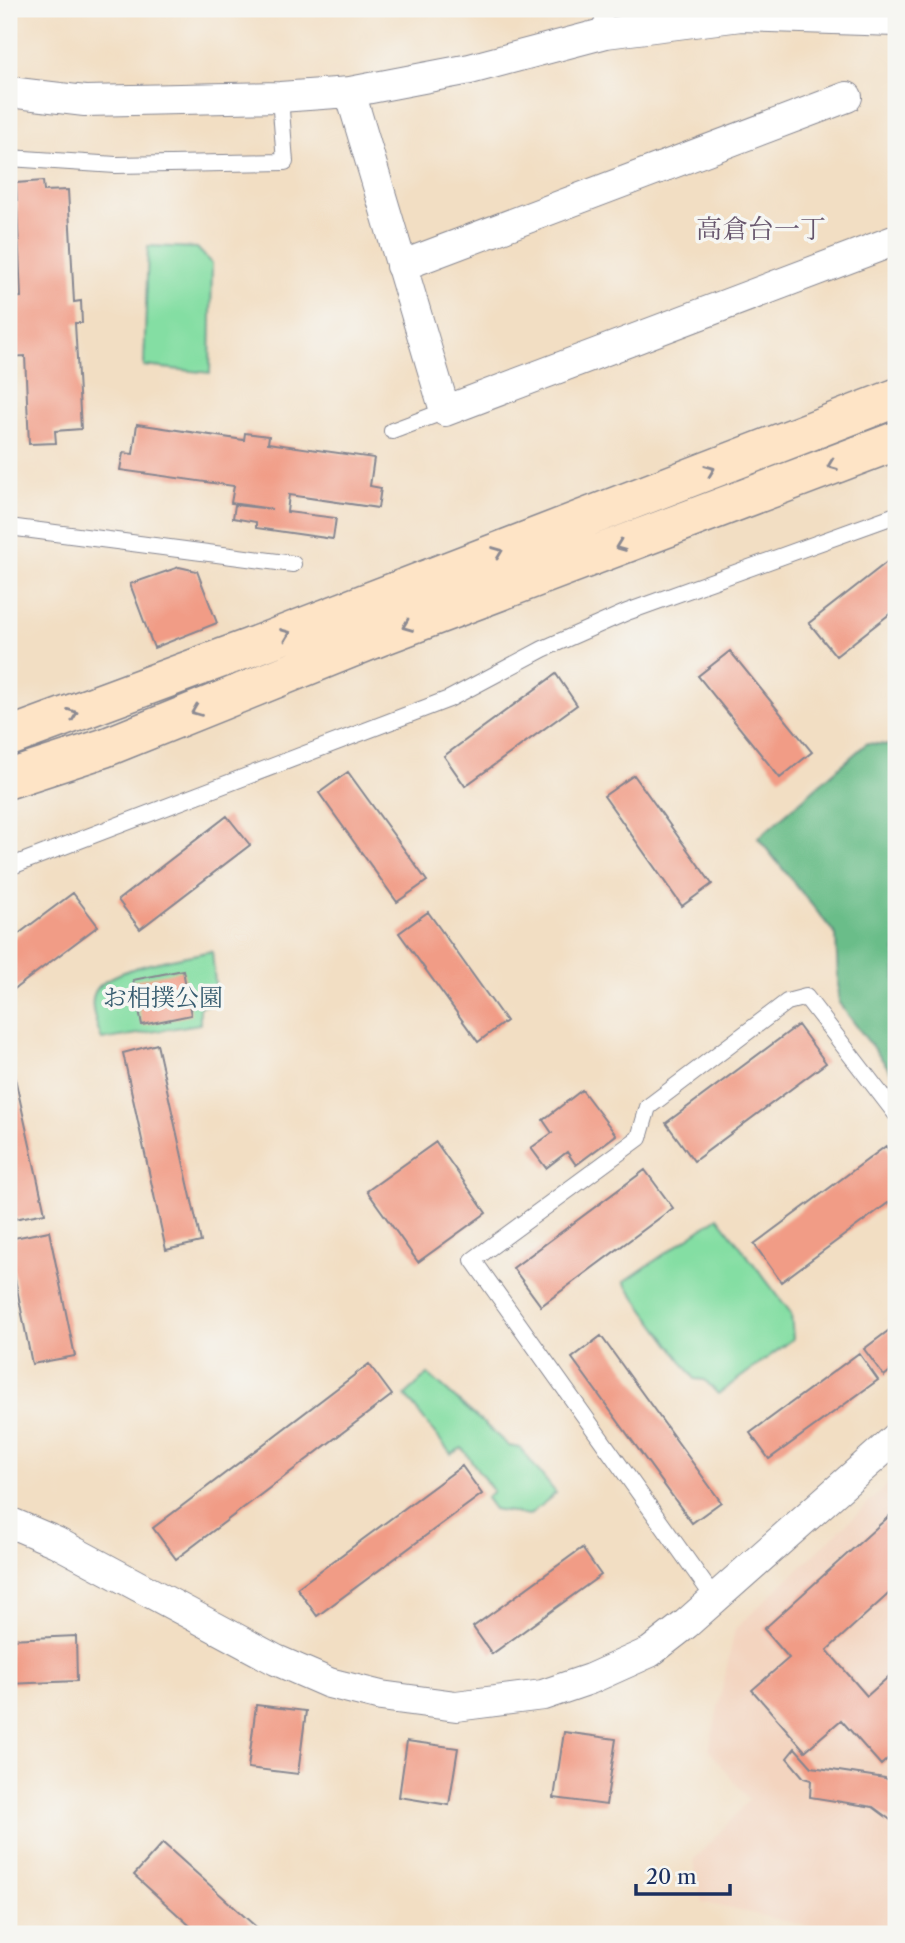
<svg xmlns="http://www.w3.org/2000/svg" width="905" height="1943" viewBox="0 0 905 1943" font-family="'Libre Caslon Text','Noto Serif JP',serif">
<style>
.built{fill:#f3d4bf}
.green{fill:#84dea3;stroke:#508680;stroke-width:2}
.forest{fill:#6bbd89;stroke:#437674;stroke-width:2}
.building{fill:#f19c86}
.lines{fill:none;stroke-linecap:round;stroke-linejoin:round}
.lane-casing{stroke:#868690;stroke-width:18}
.street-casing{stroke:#868690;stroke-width:32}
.secondary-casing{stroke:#868690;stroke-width:41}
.lane{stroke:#fff;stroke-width:16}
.street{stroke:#fff;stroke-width:30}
.secondary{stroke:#fee4c6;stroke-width:38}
.oneway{stroke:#8c8a92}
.labels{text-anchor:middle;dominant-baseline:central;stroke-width:7;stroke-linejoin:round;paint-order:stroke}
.park-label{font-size:24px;fill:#355b6f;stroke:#f6f6f2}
.neighbourhood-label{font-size:26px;fill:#66556c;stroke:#f6f6f2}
</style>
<rect width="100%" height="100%" fill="#f6f6f2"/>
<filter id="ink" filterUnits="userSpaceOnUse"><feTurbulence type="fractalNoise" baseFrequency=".0143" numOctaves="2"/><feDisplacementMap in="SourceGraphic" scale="14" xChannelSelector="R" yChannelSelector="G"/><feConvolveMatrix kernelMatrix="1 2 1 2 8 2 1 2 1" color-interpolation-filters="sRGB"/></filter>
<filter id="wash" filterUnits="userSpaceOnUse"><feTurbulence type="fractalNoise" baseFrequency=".00686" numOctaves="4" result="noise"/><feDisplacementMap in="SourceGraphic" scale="28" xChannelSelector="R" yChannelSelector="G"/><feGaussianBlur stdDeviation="1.57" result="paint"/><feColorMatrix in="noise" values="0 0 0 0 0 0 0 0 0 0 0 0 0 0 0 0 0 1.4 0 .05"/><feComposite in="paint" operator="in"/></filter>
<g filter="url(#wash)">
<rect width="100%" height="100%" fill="#f2dec3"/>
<path class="built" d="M896,1477V1934L827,1931L702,1902L693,1861L749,1800L709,1750L735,1629Z"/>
<path class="green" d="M148,246L197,248L212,264L210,373L144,366Z
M212,951L216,994L214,1004L200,1006V1024L102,1040C98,1028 88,1005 95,992C108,967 184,957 212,951Z
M718,1217L791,1313L793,1339L718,1394L705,1380L695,1379L624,1282Z
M428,1374L509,1446L520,1448L556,1493L529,1515L494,1509L486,1498L493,1491L462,1448L451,1454L405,1395Z"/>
<path class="forest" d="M867,743L896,746V1078L839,1003L836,935L758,838Z"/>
<g id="blocks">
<path class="building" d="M43,181L44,191L68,190L74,302L81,301L82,323H75L81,429L55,431L56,443L29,444L25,356L9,357V298L21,297L16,183Z
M137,424L244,440L245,433L269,436L268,443L374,458L370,486L381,488L378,508L289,495L287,512L336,518L333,539L256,528V522L233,518L235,505L272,509L231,503L234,486L120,470L123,453L133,454Z
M896,555V609L836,656L809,623Z
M179,567L197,571L217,623L154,648L130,584Z
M730,651L812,752L780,778L698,676Z
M556,674L577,705L465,786L444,756Z
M348,772L427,881L397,902L319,793Z
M634,775L712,884L682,906L604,796Z
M227,816L250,845L140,929L118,900Z
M73,893L98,926L9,993V941Z
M428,912L506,1021L478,1042L399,933Z
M183,970L191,1015L142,1025L133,980Z
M798,1025L826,1063L694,1161L666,1123Z
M157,1044L201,1242L166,1250L123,1053Z
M9,1051L45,1213L9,1220Z
M582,1090L616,1135L576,1165L567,1152L546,1168L531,1148L552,1133L543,1120Z
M436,1142L486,1213L418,1262L367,1191Z
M886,1146L896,1161V1197L781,1282L754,1244Z
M645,1170L673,1208L541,1306L513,1268Z
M49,1231L75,1356L32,1364L9,1249V1239Z
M896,1325V1366L884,1376L864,1349Z
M601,1336L721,1502L692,1523L572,1358Z
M859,1353L878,1380L769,1459L750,1433Z
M369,1364L392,1395L176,1559L153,1528Z
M462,1466L482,1494L317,1616L297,1588Z
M896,1510V1587L827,1650L867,1696L896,1670V1751L881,1765L841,1720L805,1751L752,1690L789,1658L764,1629Z
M582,1548L601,1575L492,1654L473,1627Z
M76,1636L77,1681L9,1684V1639Z
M256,1705L306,1711L298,1774L248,1768Z
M564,1732L616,1739L606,1805L554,1798Z
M407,1741L458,1748L449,1805L399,1797Z
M795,1748L812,1767L885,1778L896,1785V1824L873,1807L810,1797L811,1780L804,1778L787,1758Z
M163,1843L264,1934H199L134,1875Z"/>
</g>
</g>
<g filter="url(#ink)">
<use href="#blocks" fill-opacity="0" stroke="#868690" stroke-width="2"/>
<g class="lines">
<defs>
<path id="lane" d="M601,9L606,33
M9,158L116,165L285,162L280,97
M392,431L445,411
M9,527L293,564
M9,867L449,699L543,649L627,612L896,515
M715,1599L473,1260L639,1138L648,1107L787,1002L806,997L896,1114"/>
<path id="street" d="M9,92L85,101L280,97L350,92L470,69L606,33L741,16L896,21
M350,92L445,411L896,240
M401,266L847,97
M9,1522L56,1542L276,1660L329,1683L381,1696L456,1706L543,1695L590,1679L650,1652L686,1624L896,1438"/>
<path id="secondary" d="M9,737L249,648L896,398
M9,779L104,748L379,637L896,441"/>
</defs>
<use href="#lane" class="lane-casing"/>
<use href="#street" class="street-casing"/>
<use href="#secondary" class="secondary-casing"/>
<use href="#lane" class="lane"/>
<use href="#street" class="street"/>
<use href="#secondary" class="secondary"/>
</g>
<defs><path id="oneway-chevron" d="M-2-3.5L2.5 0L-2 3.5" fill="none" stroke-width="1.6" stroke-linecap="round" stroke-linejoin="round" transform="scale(1.75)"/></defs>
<g class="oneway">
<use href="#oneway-chevron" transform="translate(832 465) rotate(159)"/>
<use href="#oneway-chevron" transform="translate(710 470) rotate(-21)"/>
<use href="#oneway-chevron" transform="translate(620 546) rotate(159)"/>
<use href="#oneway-chevron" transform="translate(498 552) rotate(-21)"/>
<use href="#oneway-chevron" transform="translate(407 626) rotate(159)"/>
<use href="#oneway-chevron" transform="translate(286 634) rotate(-21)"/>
<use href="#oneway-chevron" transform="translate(196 711) rotate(158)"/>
<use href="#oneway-chevron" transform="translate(73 714) rotate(-20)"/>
</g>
</g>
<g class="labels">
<g class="park-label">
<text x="163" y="997">お相撲公園</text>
</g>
<g class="neighbourhood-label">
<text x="761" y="229">高倉台一丁</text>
</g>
</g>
<rect width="905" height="1943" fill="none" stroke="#f6f6f2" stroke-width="35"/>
<path d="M636 1884v10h94v-10" fill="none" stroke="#1b2f5e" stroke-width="3.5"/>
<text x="646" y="1884" font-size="21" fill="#1b2f5e" stroke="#f6f6f2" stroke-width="5" paint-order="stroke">20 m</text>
</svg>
